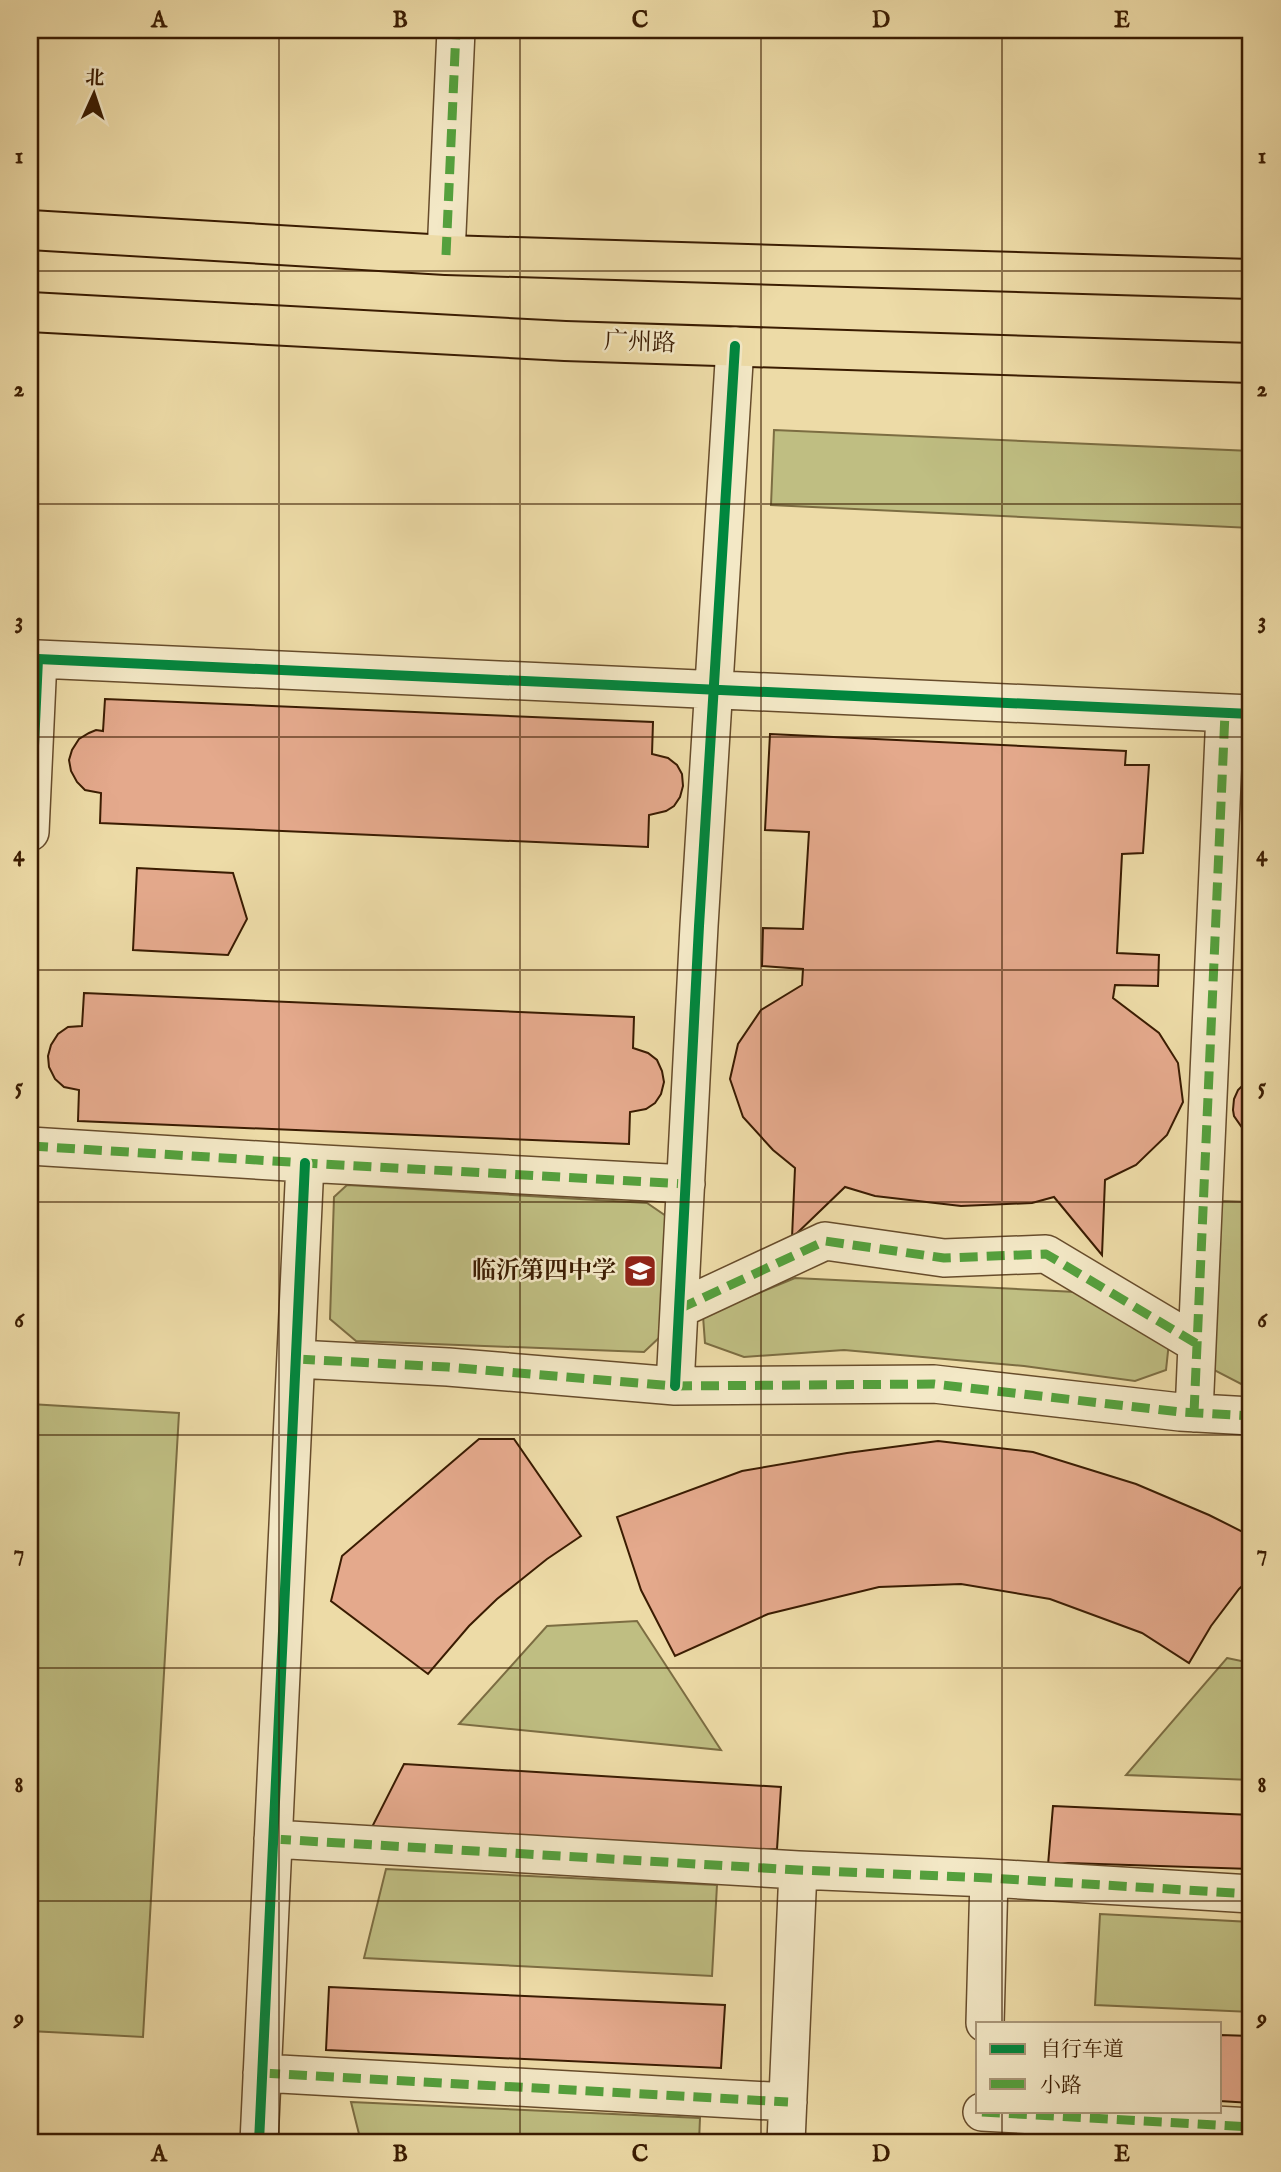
<svg xmlns="http://www.w3.org/2000/svg" width="1281" height="2172" viewBox="0 0 1281 2172" font-family="'IM FELL English','Noto Serif SC',serif">
<style>
.green{fill:#bfbe82;stroke:#7c6d42;stroke-width:2}
.building{fill:#e4a98c;stroke:#3a1c02;stroke-width:2}
.lines{fill:none;stroke-linecap:round;stroke-linejoin:round}
.street-casing{stroke:#674c2b;stroke-width:40}
.primary-casing{stroke:#3a1c02;stroke-width:42}
.street{stroke:#f3e8c6;stroke-width:37}
.primary{stroke:#eddba7;stroke-width:38}
.quiet{stroke:#54a13d;stroke-width:9;stroke-dasharray:18 9;stroke-linecap:butt}
.cycleway-casing{stroke:#f3e8c6;stroke-width:15}
.cycleway{stroke:#00873e;stroke-width:10}
.grid{fill:none;stroke:#3a1c02;stroke-width:2;stroke-opacity:0.55}
.labels{text-anchor:middle;dominant-baseline:central;stroke-width:5;stroke-linejoin:round;paint-order:stroke}
.street-label{font-size:24px;fill:#3a1c02;stroke:#f3e8c6}
.poi-label{font-size:24px;font-weight:bold;fill:#3a1c02;stroke:#f3e8c6;text-anchor:end}
.neatline{fill:none;stroke:#3a1c02;stroke-width:2.5}
.grid-label{font-size:23px;text-anchor:middle;font-weight:bold;fill:#3a1c02}
</style>
<rect width="100%" height="100%" fill="#eddba7"/>
<filter id="stains"><feTurbulence type="fractalNoise" baseFrequency=".00286" numOctaves="4"/><feColorMatrix values="0 0 0 0 .2 0 0 0 0 .09 0 0 0 0 .02 0 0 0 .5 -.17"/></filter>
<radialGradient id="worn" r=".72"><stop offset=".6" stop-color="#630" stop-opacity="0"/><stop offset="1" stop-color="#630" stop-opacity=".3"/></radialGradient>
<path class="green" d="M774,430L1251,451V528L771,505Z
M347,1185L647,1203L666,1216L662,1335L644,1352L356,1341L330,1319L334,1197Z
M1221,1201L1251,1202V1386H1245L1214,1370Z
M795,1278L1076,1292L1169,1342L1166,1370L1135,1381L1024,1366L844,1350L744,1357L705,1343L703,1316Z
M30,1404L179,1413L143,2037L30,2031Z
M637,1621L721,1750L459,1724L547,1626Z
M1227,1658L1251,1663V1780L1126,1775Z
M386,1869L717,1885L712,1976L364,1958Z
M1100,1914L1251,1922V2012L1095,2005Z
M351,2102L700,2118L699,2142H361Z"/>
<path class="building" d="M105,699L653,722L652,754L668,758L677,765L682,774L683,786L680,797L674,806L666,811L649,815L648,847L100,823L101,793L85,790L77,782L71,771L69,760L72,750L79,739L89,733L96,730L103,731Z
M770,734L1126,751L1125,765H1149L1143,853L1122,854L1117,953L1159,955L1158,986L1115,985L1113,998L1159,1033L1178,1063L1183,1102L1167,1135L1136,1165L1105,1180L1102,1255L1054,1197L1032,1203L961,1206L875,1196L845,1187L792,1238L795,1168L773,1150L743,1117L730,1079L738,1044L761,1010L802,985L803,969L762,966L763,928L803,929L809,832L765,830Z
M137,868L233,873L247,919L228,955L133,950Z
M84,993L634,1017L633,1048L648,1053L657,1060L662,1071L664,1082L661,1094L655,1103L646,1109L630,1112L629,1144L78,1121L79,1090L64,1087L55,1079L49,1067L48,1056L51,1045L58,1034L68,1027L82,1026Z
M1251,1080V1135L1243,1129L1234,1116L1233,1110L1234,1099L1238,1090L1246,1082Z
M479,1439H514L581,1536L547,1559L497,1599L469,1626L428,1674L331,1601L342,1556Z
M938,1441L1033,1452L1136,1484L1209,1515L1251,1536V1578L1239,1589L1211,1626L1189,1663L1142,1633L1050,1599L961,1584L879,1587L768,1614L675,1656L641,1590L617,1517L742,1471L847,1453Z
M404,1764L781,1787L777,1849L756,1850L372,1827Z
M1053,1806L1251,1815V1869L1068,1863L1048,1865Z
M329,1987L725,2005L721,2068L326,2050Z
M1220,2035L1251,2036V2103L1220,2101Z"/>
<g class="lines">
<defs>
<path id="street" d="M446,255L456,30
M30,832L38,659L1251,714
M30,1146L305,1163L686,1184
M679,1309L825,1241L944,1258L1046,1254L1197,1344
M297,1359L448,1367L675,1386L934,1384L1180,1412L1251,1416
M675,1386L699,926L735,346
M1194,1413L1225,713
M273,1839L798,1870L989,1878L1251,1894
M985,2023L989,1878
M262,2073L788,2102
M982,2112L1251,2127
M259,2142L305,1163
M786,2142L798,1870"/>
<path id="primary" d="M30,230L446,255L1251,279
M30,312L565,341L1251,363"/>
</defs>
<use href="#street" class="street-casing"/>
<use href="#primary" class="primary-casing"/>
<use href="#street" class="street"/>
<use href="#primary" class="primary"/>
<path class="quiet" d="M446,255L456,30
M30,1146L305,1163L686,1184
M679,1309L825,1241L944,1258L1046,1254L1197,1344
M297,1359L448,1367L675,1386L934,1384L1180,1412L1251,1416
M1194,1413L1225,713
M273,1839L798,1870L989,1878L1251,1894
M262,2073L788,2102
M982,2112L1251,2127"/>
<defs>
<path id="cycleway" d="M30,832L38,659L1251,714
M675,1386L699,926L735,346
M259,2142L305,1163"/>
</defs>
<use href="#cycleway" class="cycleway-casing"/>
<use href="#cycleway" class="cycleway"/>
</g>
<path class="grid" d="M279,30V2142M520,30V2142M761,30V2142M1002,30V2023M30,271H1251M30,504H1251M30,737H1251M30,970H1251M30,1202H1251M30,1435H1251M30,1668H1251M30,1901H1251M1002,2111V2142"/>
<defs>
<symbol id="school-square" viewBox="-11 -11 22 22"><rect x="-9" y="-9" width="18" height="18" rx="4" fill="#8f2418" stroke="#f3e8c6"/><path d="M0-5L7-2L0 1L-7-2ZM-4 1L0 2.5L4 1V4Q0 6-4 4Z" fill="#fff"/></symbol>
</defs>
<g fill-rule="evenodd">
<use href="#school-square" x="621" y="1252" width="38" height="38"/>
</g>
<g class="labels">
<g class="street-label">
<text transform="translate(640 343) rotate(2)">广州路</text>
</g>
<g class="poi-label">
<text x="616" y="1271">临沂第四中学</text>
</g>
</g>
<rect width="1281" height="2172" fill="none" stroke="#eddba7" stroke-width="77"/>
<rect x="976" y="2022" width="245" height="91" fill="#f3e8c6" stroke="#a99678" stroke-width="2"/>
<rect x="990" y="2044" width="35" height="10" fill="#00873e" stroke="#a99678" stroke-width="2"/>
<text x="1040" y="2056" font-size="21" fill="#3a1c02">自行车道</text>
<rect x="990" y="2079" width="35" height="10" fill="#54a13d" stroke="#a99678" stroke-width="2"/>
<text x="1040" y="2092" font-size="21" fill="#3a1c02">小路</text>
<g transform="translate(94 94) rotate(3)" stroke="#f3e8c6" stroke-width="5" paint-order="stroke">
<path d="M0-5L12 26L0 18L-12 26Z" fill="#3a1c02"/>
<text y="-10" font-size="19" font-weight="bold" text-anchor="middle" fill="#3a1c02">北</text>
</g>
<rect x="38" y="38" width="1204" height="2096" class="neatline"/>
<g class="grid-label">
<text x="159" y="27">A</text>
<text x="400" y="27">B</text>
<text x="640" y="27">C</text>
<text x="881" y="27">D</text>
<text x="1122" y="27">E</text>
<text x="19" y="163">1</text>
<text x="1262" y="163">1</text>
<text x="19" y="396">2</text>
<text x="1262" y="396">2</text>
<text x="19" y="628">3</text>
<text x="1262" y="628">3</text>
<text x="19" y="861">4</text>
<text x="1262" y="861">4</text>
<text x="19" y="1094">5</text>
<text x="1262" y="1094">5</text>
<text x="19" y="1327">6</text>
<text x="1262" y="1327">6</text>
<text x="19" y="1560">7</text>
<text x="1262" y="1560">7</text>
<text x="19" y="1792">8</text>
<text x="1262" y="1792">8</text>
<text x="19" y="2025">9</text>
<text x="1262" y="2025">9</text>
<text x="159" y="2161">A</text>
<text x="400" y="2161">B</text>
<text x="640" y="2161">C</text>
<text x="881" y="2161">D</text>
<text x="1122" y="2161">E</text>
</g>
<rect width="100%" height="100%" filter="url(#stains)"/>
<rect width="100%" height="100%" fill="url(#worn)"/>
</svg>
